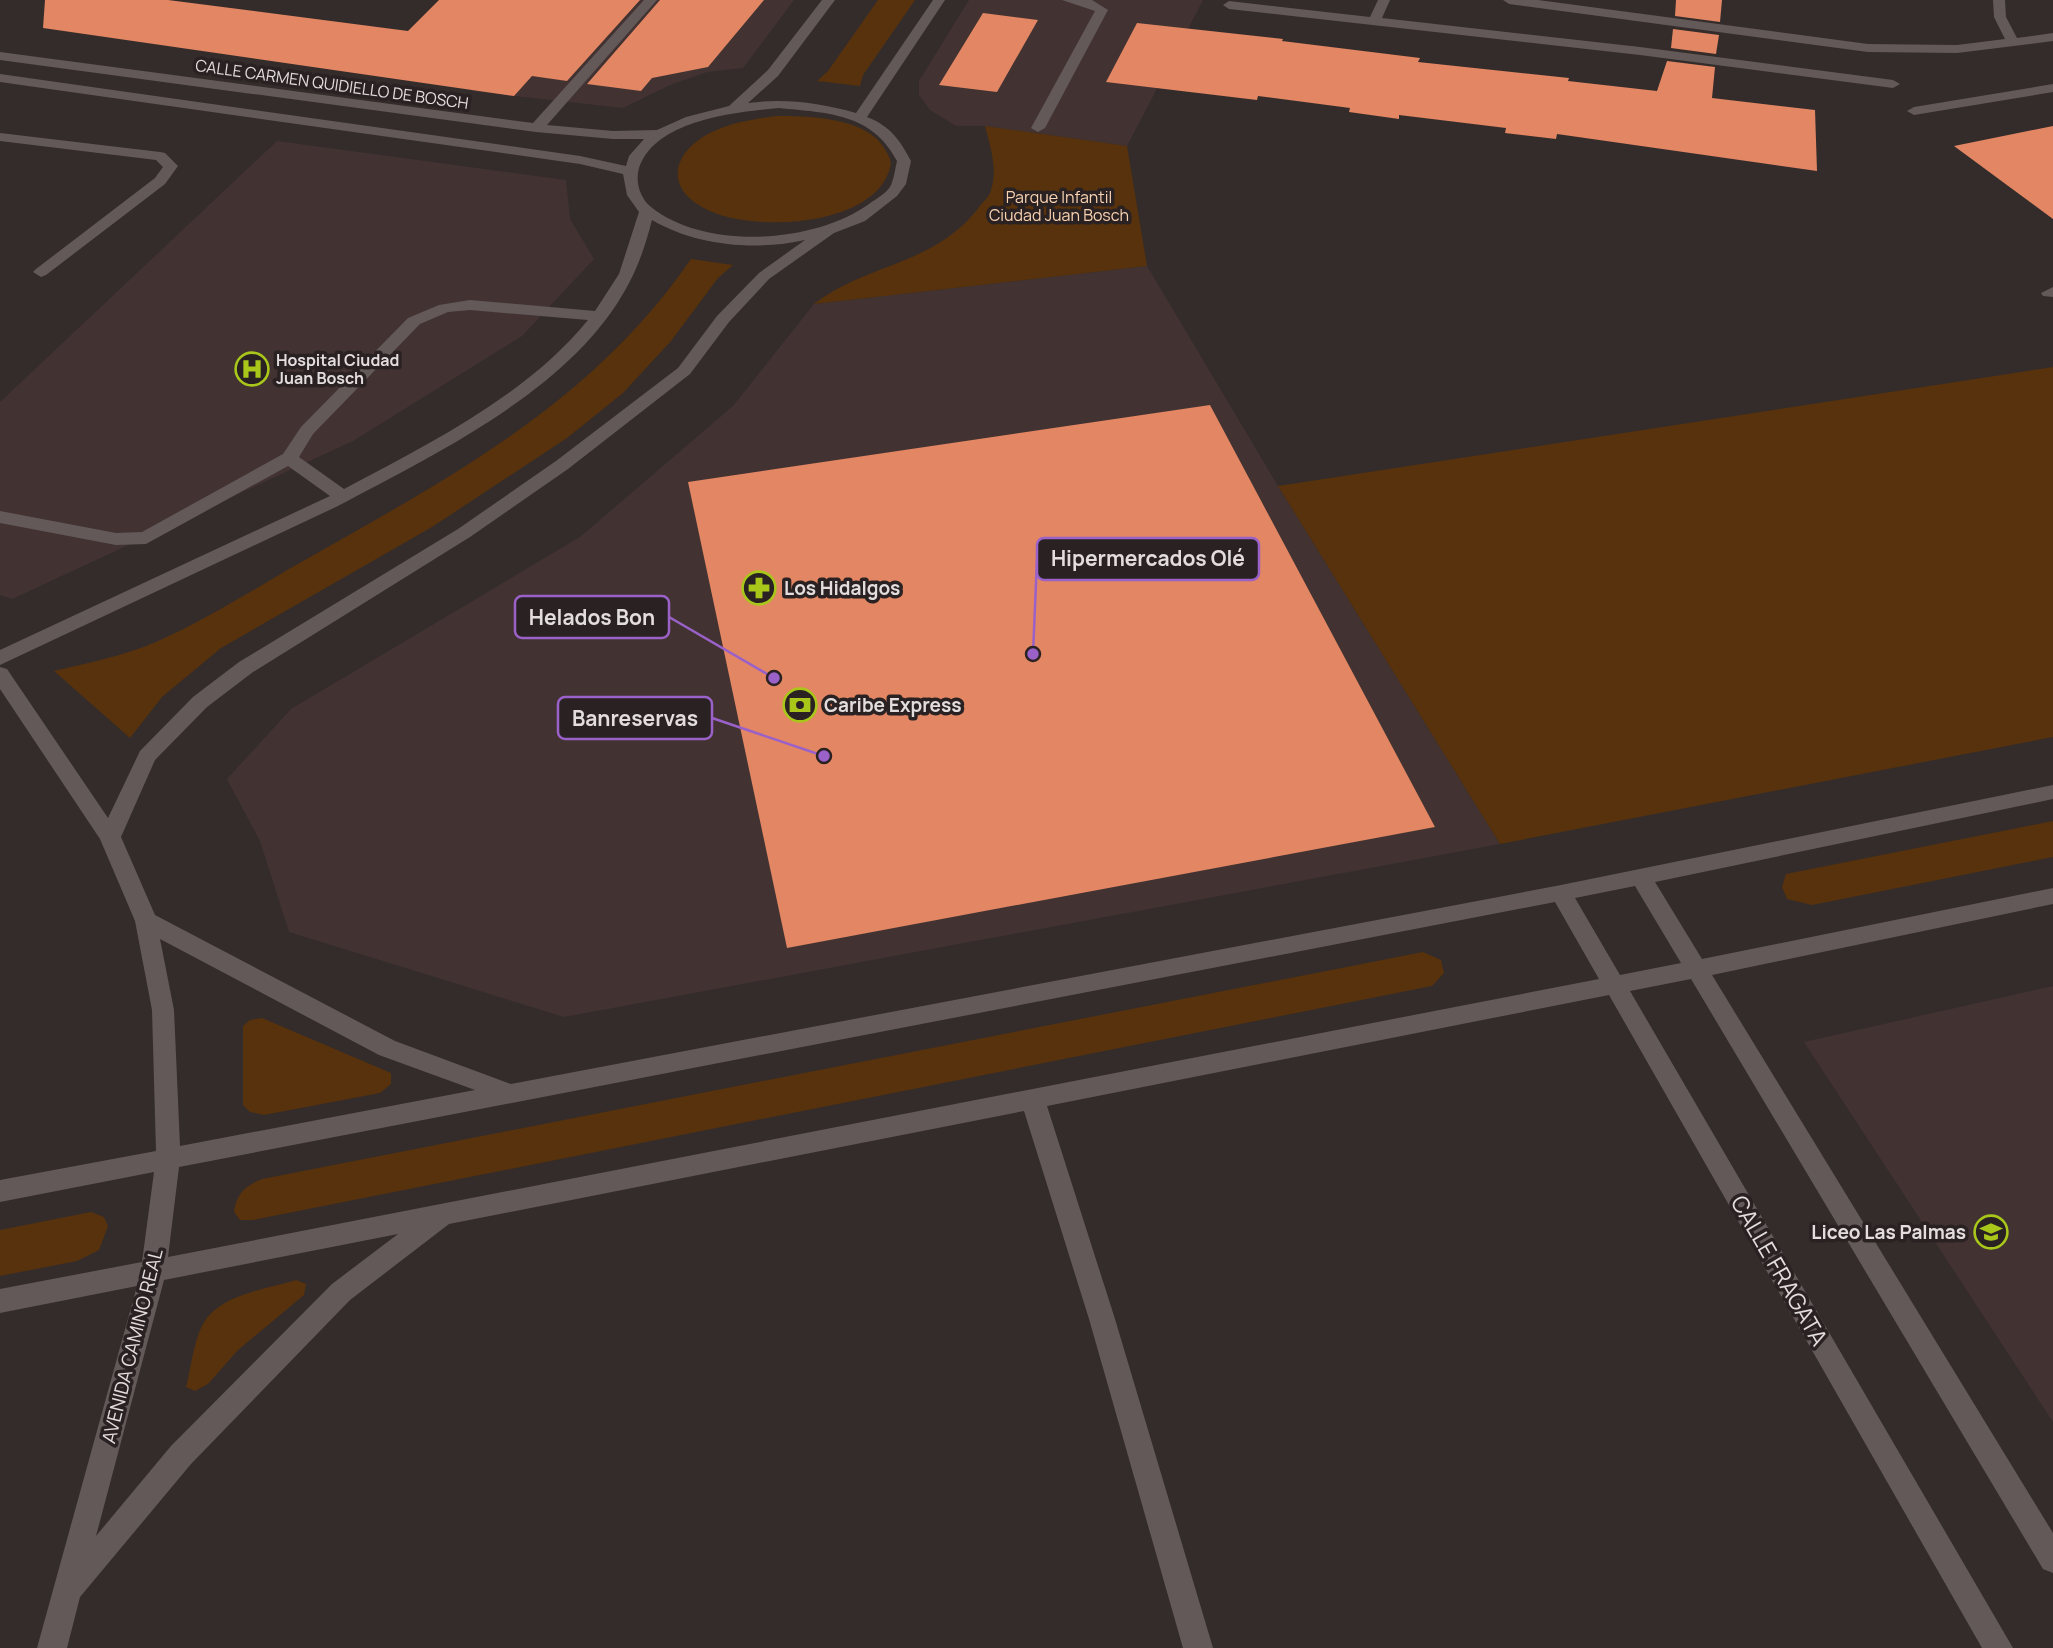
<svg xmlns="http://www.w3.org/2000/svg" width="2053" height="1648" viewBox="0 0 2053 1648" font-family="Manrope,sans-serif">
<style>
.built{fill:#423332}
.green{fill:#57320c}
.building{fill:#e28663}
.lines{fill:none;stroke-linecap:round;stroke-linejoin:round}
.minor{fill:#635959;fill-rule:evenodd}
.labels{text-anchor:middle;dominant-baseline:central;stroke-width:7;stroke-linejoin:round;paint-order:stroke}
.far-street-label{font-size:16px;fill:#e3dddd;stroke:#2a2222}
.far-park-label{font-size:16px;fill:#f9d2b2;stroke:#2a2222}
.far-poi-label{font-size:16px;font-weight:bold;fill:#e3dddd;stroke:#2a2222;text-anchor:start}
.poi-label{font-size:19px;font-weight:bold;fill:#e3dddd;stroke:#2a2222;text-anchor:start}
.street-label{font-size:19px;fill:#e3dddd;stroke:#2a2222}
.near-street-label{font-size:23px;fill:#e3dddd;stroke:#2a2222}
.leader{fill:none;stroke:#9a61c8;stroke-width:2.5}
.callout-dot{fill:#9a61c8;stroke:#2a2222;stroke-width:2.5}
.callout{fill:#2a2222;stroke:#9a61c8;stroke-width:2.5}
.callout-label{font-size:21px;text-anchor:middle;font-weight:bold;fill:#e3dddd}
</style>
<rect width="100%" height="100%" fill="#342c2b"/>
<path class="built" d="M559,0H794L743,68L707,72L670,85L623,108L471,91Z
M969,0H1203L1127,146L985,126H956L930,110L919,95V81Z
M277,141L566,180L570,219L594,259L522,336L353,441L12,599L0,595V402Z
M1147,266L1278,486L1500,844L564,1017L289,932L260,841L227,779L291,709L580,537L733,406L814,304Z
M2053,986V1422L1804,1042Z"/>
<path class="green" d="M878,0H915L863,75L860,86L817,81L828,71Z
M776,116C810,116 871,117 887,153C890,159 892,161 890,168C874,227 756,232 710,211C662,190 671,151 714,131C734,122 755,119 776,116Z
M985,126L1127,146L1147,266L814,304C867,263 936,265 979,207C983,202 990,196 991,190C998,169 990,146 985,126Z
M691,259L733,265L718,278L671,341L623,393L567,438L432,527L221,648L162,697L130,738L54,671C88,663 123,656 156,642C212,617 265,582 319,552C462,471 595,398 691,259Z
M2053,367V737L1500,844L1278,486Z
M2053,821V857L1812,905L1787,899L1782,887L1786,874Z
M1423,952L1441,960L1444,973L1432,986L253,1220H240L234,1212C236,1194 245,1186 262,1179Z
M262,1018L391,1073V1084L380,1093L264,1115L250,1112L243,1105V1026L250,1020Z
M91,1212L104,1217L108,1226L99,1250L77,1261L0,1276V1230Z
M296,1280L306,1284L304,1295L238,1350L208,1384L195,1391L186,1387C191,1368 193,1345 201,1328C216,1294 265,1290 296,1280Z"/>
<path class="building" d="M45,0H168L408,31L439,0H640L567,81L532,76L514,96L43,28Z
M660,0H764L708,67L652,78L641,91L587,84Z
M1676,0H1722L1720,22L1675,16Z
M983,13L1038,20L997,92L939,85Z
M1137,23L1283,39L1282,41L1420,58L1418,62L1569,78L1568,81L1657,91L1667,61L1715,67L1712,98L1815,110L1817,171L1557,134L1556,139L1505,133L1506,128L1399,115V119L1349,112L1350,108L1258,96L1257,100L1106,82Z
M1673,29L1719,35L1716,54L1671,48Z
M2053,126V219L1954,146Z
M1210,405L1435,827L787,948L688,482Z"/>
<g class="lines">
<path class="minor" d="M644,0H657L547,125L613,131L657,130L686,117L729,106L768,70L822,0H835L778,76L748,103C785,98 820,103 856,113L933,0H945L867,117C890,126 900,140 911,161L906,184L897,196L865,221L834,233L769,279L729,322L690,374L568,469L470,537L253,672L207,707L155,760L121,837L155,915L395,1041L511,1084L1561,885L2053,785V799L1655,882L1702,959L2053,888V904L1712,975L2053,1533V1573L2043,1569L1691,979L1630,991L2013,1648H1982L1609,995L1047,1106L1115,1319L1213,1648H1183L1089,1319L1024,1111L449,1224L350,1300L191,1464L80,1597L67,1648H37L137,1286L0,1313V1289L142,1262L154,1172L0,1202V1180L156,1151L152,1010L135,921L100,839L0,689V667L7,669L108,818L140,751L193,697L239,662L458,529L556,461L678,368L717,316L759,273L805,240C756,251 696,246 652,220C646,243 639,265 628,285C573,389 437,453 338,506L0,665V650L330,496L288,466L146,544L116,545L0,523V511L116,533L142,532L283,454L301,427L408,318L439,305L470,300L595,311L619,274L639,212L627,195L623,174L580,164L0,82V74L580,156L626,166L629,156L644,139H613L536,132L0,60V52L533,123ZM779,108C828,113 872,113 897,161C895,169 894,180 890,187C885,194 876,199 869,204C815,243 706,251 651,207C640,198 635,182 639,168C655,120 735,112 779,108ZM470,310L588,320C526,396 429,444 344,489L299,457L313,434L420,324L448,312ZM1635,886L1681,963L1620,975L1575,898ZM1555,902L1599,979L168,1257L179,1167ZM160,939L379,1055L475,1090L180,1146L174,1010ZM398,1234L332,1284L171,1446L96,1536L164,1280Z
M1062,0H1092L1108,10L1045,128L1038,132L1031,128L1095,11Z
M1378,0H1390L1382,18L1640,47L1893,80L1900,84L1893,88L1640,55L1229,9L1223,5L1229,1L1370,17Z
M1503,0H1538L1868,44L1957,45L2005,39L1994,17L1993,0H2005L2006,17L2017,38L2053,33V41L1957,53L1868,52L1509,4Z
M2053,84V92L1914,115L1907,111L1914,107Z
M0,133L160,152L165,153L178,166L165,184L46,275L41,277L33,272L36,269L155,178L163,167L156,160L0,141Z
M2053,287V297L2043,296L2041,293Z"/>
</g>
<defs>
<symbol id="hospital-ring" viewBox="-11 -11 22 22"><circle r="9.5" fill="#2a2222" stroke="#a9c71a" stroke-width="1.5"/><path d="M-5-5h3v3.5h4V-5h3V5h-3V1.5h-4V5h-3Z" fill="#a9c71a"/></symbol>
<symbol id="pharmacy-ring" viewBox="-11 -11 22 22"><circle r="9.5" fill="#2a2222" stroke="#a9c71a" stroke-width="1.5"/><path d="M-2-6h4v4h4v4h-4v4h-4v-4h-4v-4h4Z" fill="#a9c71a"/></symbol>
<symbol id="bank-ring" viewBox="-11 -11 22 22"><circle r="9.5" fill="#2a2222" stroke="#a9c71a" stroke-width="1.5"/><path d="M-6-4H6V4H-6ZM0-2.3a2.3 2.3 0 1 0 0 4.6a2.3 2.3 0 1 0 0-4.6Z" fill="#a9c71a"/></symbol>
<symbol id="school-ring" viewBox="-11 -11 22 22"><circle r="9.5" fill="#2a2222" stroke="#a9c71a" stroke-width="1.5"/><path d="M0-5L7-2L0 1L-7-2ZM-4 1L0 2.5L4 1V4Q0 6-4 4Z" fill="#a9c71a"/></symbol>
</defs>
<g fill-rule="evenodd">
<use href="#hospital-ring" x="233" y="350" width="38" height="38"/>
<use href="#pharmacy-ring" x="740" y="569" width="38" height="38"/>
<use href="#bank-ring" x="781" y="686" width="38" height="38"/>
<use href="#school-ring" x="1972" y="1213" width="38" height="38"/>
</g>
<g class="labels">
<g class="far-street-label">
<text transform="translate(332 84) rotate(8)">CALLE CARMEN QUIDIELLO DE BOSCH</text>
</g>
<g class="far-park-label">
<text x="1059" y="197">Parque Infantil<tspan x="1059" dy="18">Ciudad Juan Bosch</tspan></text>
</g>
<g class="far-poi-label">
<text x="276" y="360">Hospital Ciudad<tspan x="276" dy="18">Juan Bosch</tspan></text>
</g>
<g class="poi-label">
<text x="784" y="588">Los Hidalgos</text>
<text x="824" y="705">Caribe Express</text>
<text x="1966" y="1232" text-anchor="end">Liceo Las Palmas</text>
</g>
<g class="street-label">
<text transform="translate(132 1346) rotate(-76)">AVENIDA CAMINO REAL</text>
</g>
<g class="near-street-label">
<text transform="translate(1780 1270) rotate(60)">CALLE FRAGATA</text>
</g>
</g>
<path class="leader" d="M1033 654L1037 559M774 678L669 617M824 756L712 718"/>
<g class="callout-dot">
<circle cx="1033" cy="654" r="7"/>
<circle cx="774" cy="678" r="7"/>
<circle cx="824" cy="756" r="7"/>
</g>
<g class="callout">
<rect x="1037" y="538" width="222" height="42" rx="7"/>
<rect x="515" y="596" width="154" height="42" rx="7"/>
<rect x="558" y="697" width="154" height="42" rx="7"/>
</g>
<g class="callout-label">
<text x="1148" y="566">Hipermercados Olé</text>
<text x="592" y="625">Helados Bon</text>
<text x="635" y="726">Banreservas</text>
</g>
</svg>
